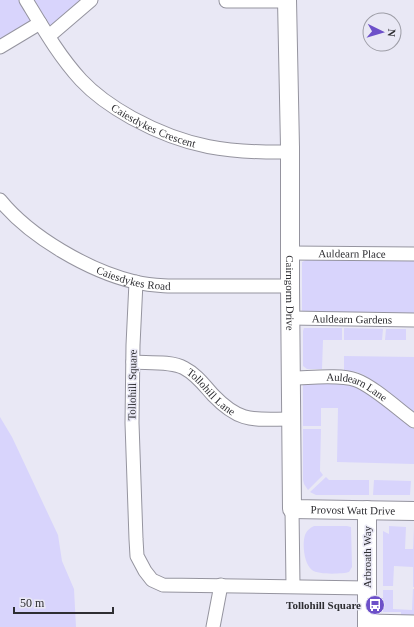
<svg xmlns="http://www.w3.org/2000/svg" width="414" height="627" viewBox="0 0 414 627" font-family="'Times New Roman',serif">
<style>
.green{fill:#d8d4fc}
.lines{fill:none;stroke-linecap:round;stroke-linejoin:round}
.street-casing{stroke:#95949f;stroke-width:15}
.secondary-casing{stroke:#95949f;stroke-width:20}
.street{stroke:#fff;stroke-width:13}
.secondary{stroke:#fff;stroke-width:18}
.labels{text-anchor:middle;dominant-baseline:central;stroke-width:3;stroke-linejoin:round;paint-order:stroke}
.street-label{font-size:11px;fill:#2e2e32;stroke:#e9e8f5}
.poi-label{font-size:11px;font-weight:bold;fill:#2e2e32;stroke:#e9e8f5;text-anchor:end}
</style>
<rect width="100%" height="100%" fill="#e9e8f5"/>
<path class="green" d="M0,0H91L49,36L40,23L0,47Z
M308,259L414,261V314L304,312L302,311V262Z
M304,328H342V340H323L322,369H307L303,366V331Z
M344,328L383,329L382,340H344Z
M386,329H406V340H385Z
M344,356L414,357V413L364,375L357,372L344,370Z
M306,383H342L358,386L414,428V464L337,462L338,408H321V426H303V385Z
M0,417L12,437L58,535L62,561L74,589L76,627H0Z
M303,429H321L320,471L323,475L308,490L304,484L303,480Z
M326,477L329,480H369V495H316L310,492Z
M374,480L411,481L410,495H373Z
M314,526H347L351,527L352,567L349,572C343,574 318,575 312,570C304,564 302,544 305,535C307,530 310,528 314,526Z
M389,526L406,527L405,549H413L414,527V587H413V567L394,566L393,586H383V531L389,534Z
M413,589H414V616H401V612H383V590H393V609L412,610Z"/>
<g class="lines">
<defs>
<g id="street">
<path id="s1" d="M26,0C43,28 59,56 81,80C95,95 114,108 132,118C187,148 228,153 290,152"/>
<path d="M226,0V1H287"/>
<path d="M49,36L91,0"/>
<path d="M0,47L40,23"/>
<path id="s2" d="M0,200C30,237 89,271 135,282C157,287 180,286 202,286C231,286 260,286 290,286"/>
<path id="s3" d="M290,253L414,254"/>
<path d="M136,282L133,345L132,423L136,539L137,556L145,571L152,580L163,585L367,588"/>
<path id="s4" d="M290,318L414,320"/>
<path id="s5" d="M133,362C147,363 172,361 184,368C196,374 204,385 213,395C241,424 254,419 291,419"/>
<path id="s6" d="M291,378C309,378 340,374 356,380C373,386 399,410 414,421"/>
<path d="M292,509L293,586"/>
<path d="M367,621L414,622"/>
<path d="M213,627L221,585"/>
</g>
<g id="secondary">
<path id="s7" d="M287,0L290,147V286L292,509L414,511"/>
<path d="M367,627V510"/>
</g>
</defs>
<use href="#street" class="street-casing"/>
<use href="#secondary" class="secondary-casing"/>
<use href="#street" class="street"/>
<use href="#secondary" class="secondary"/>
</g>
<defs>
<symbol id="bus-disc" viewBox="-11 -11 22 22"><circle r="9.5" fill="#6d50c9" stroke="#e9e8f5"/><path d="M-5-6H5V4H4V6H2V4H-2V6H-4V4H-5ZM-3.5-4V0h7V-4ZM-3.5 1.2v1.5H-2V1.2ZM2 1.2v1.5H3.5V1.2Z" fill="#fff"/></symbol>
</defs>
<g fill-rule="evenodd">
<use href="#bus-disc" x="364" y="594" width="22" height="22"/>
</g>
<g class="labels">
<g class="street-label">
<text stroke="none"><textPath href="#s1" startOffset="184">Caiesdykes Crescent</textPath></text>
<text stroke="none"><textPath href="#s3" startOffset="62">Auldearn Place</textPath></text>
<text stroke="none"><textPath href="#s2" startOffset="158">Caiesdykes Road</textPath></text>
<text stroke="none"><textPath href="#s7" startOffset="293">Cairngorm Drive</textPath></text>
<text stroke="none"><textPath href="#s4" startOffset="62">Auldearn Gardens</textPath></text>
<text transform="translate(132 385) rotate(-89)">Tollohill Square</text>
<text stroke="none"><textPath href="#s6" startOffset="68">Auldearn Lane</textPath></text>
<text stroke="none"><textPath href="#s5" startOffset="88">Tollohill Lane</textPath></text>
<text stroke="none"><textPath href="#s7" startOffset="570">Provost Watt Drive</textPath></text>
<text transform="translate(367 557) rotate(-90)">Arbroath Way</text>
</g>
<g class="poi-label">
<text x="361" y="605">Tollohill Square</text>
</g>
</g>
<g transform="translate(382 32) rotate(95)"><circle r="19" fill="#e9e8f5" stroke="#9e9ea7"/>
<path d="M0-3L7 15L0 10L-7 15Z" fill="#6d50c9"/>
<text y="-6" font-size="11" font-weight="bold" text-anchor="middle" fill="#2e2e32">N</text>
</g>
<path d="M14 607v6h99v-6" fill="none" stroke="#2e2e32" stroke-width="2"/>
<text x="20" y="607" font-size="12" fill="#2e2e32" stroke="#e9e8f5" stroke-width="3" paint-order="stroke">50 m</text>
</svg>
